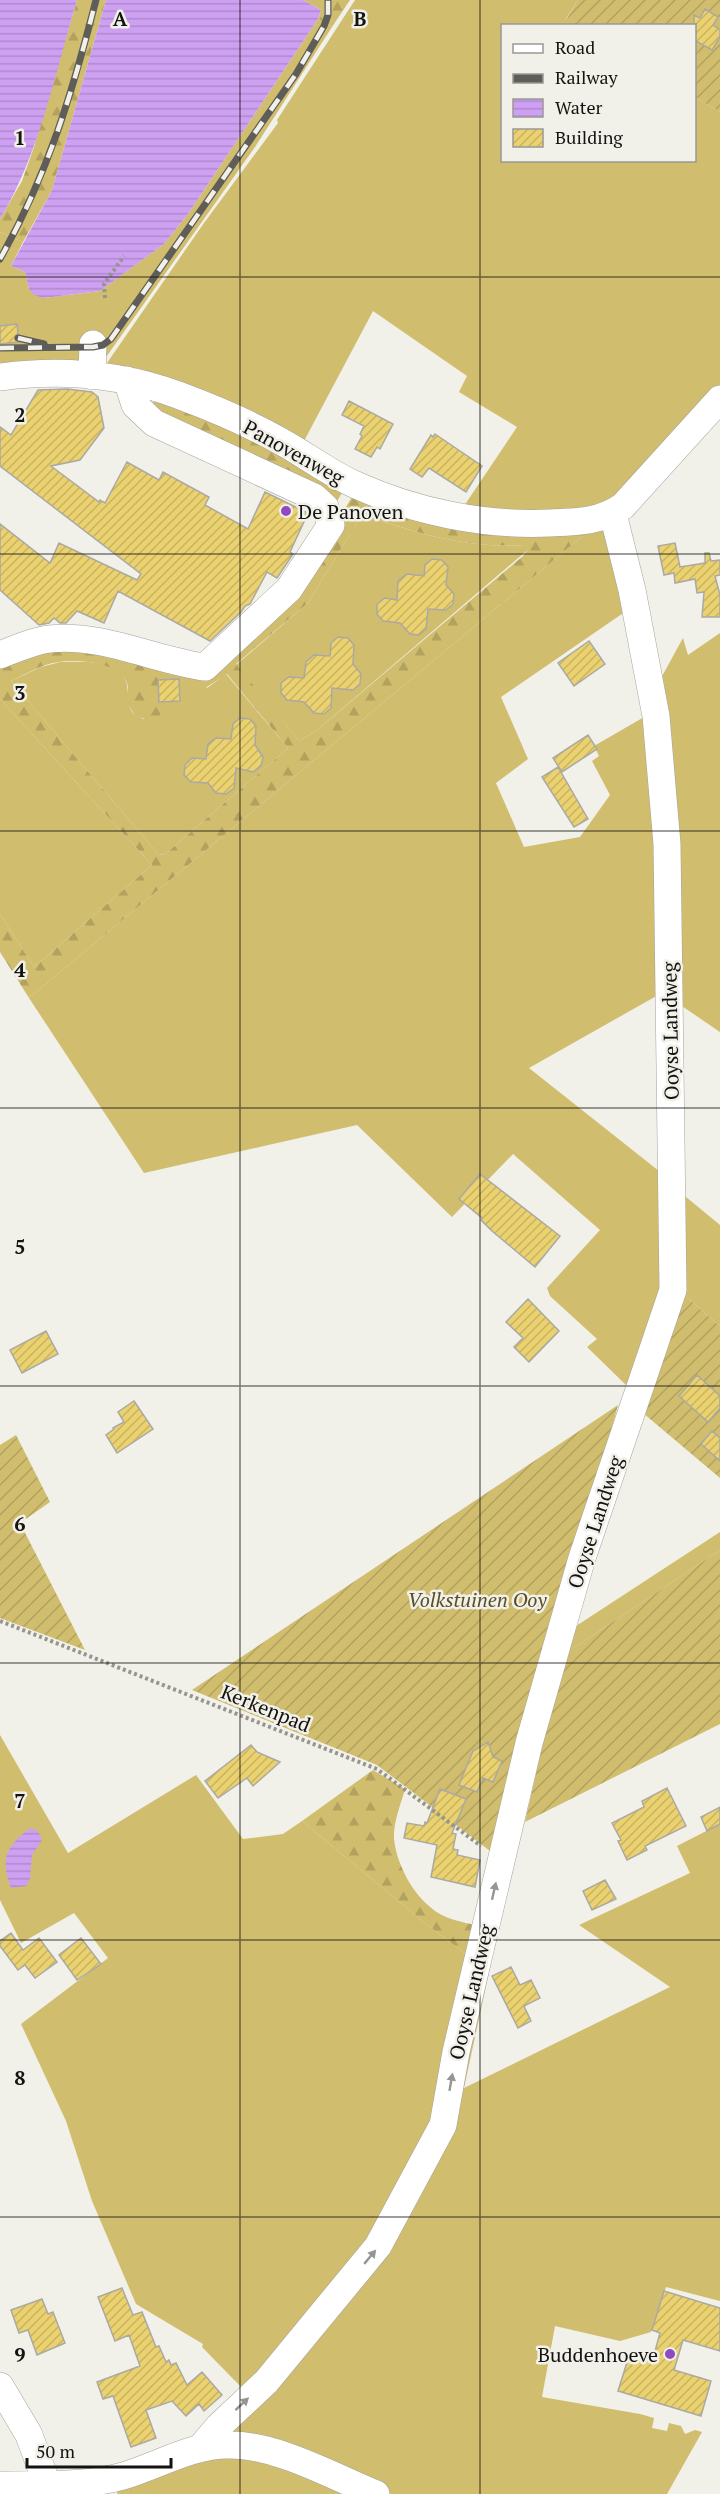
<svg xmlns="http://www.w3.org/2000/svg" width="720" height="2494" viewBox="0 0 720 2494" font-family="'PT Serif',serif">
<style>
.grass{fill:#d0bd6e}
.forest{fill:url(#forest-firs);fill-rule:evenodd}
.garden{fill:url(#garden-furrows)}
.water{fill:url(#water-rules)}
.building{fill:url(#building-hatch);stroke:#aaa9a3;stroke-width:1.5}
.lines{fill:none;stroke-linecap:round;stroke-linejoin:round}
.minor-casing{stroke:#a5a39d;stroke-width:28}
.path{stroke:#95948f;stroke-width:4;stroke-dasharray:3 3;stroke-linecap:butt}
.minor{stroke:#fff;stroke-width:27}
.rail-casing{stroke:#5e5d59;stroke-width:7}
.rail{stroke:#f1f0e9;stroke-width:4.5;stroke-dasharray:14;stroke-linecap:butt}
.oneway{fill:#959594}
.grid{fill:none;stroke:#141311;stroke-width:1.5;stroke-opacity:0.55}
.poi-dot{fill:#904abe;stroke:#f1f0e9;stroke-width:2}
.labels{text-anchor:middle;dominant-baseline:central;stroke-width:5;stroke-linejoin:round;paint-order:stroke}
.street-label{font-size:20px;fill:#141311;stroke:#f1f0e9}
.poi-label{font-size:20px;fill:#141311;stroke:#f1f0e9;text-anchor:start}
.park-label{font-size:20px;font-style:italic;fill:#594e25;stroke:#f1f0e9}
.grid-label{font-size:20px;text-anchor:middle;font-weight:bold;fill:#141311;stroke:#f1f0e9;stroke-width:5;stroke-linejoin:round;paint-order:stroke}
</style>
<defs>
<pattern id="forest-firs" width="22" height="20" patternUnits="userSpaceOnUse" patternTransform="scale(1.5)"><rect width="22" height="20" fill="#d0bd6e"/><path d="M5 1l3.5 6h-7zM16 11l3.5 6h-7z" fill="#b2a25e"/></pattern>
<pattern id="garden-furrows" width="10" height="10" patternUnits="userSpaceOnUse" patternTransform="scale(1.5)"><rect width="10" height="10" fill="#d0bd6e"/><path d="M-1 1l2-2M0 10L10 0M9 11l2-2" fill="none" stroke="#b2a25e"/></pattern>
<pattern id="water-rules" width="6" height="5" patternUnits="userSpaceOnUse" patternTransform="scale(1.5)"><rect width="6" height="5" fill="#cea0f1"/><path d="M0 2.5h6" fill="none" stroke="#b089ce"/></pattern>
<pattern id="building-hatch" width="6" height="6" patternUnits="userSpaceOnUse" patternTransform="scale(1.5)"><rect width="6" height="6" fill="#ebd270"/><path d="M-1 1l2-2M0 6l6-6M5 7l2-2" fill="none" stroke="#c9b360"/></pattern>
</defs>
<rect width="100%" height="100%" fill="#f1f0e9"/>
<path class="grass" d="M355,0H578L566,19L576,25L502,26V160H694L695,97L720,112V390L624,496L590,511L462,509L517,427L459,392L467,376L373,311L304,441L183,383L107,363L204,223L278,123L277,120Z
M318,19L332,27L255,147L99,367L0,368V232L23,242L11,266L25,272L29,289L44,298L100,291L164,244L188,214Z
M362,514C414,533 469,549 525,545L530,548L316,731L299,741L236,665L308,603Z
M591,529L607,531L632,607L501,697L528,759L496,783L524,847L580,837L610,795L592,761L599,756L594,746L651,713L667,990L529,1068L669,1179V1273L654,1348L626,1385L587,1347L597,1339L550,1296L547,1288L600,1230L513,1154L452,1217L357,1125L144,1173L29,998Z
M720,633V1032L676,1002L660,680L683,638L688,655Z
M60,662C77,662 101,660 116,669C139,683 116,711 144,719L159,663L198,676L207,688L226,674L288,748L164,855L158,854L11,681L41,667Z
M0,699L152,865L34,967L0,914Z
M680,1192L720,1225V1326L676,1288Z
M720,1532V1550L563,1655L570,1630Z
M0,1735L68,1853L196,1775L243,1839L283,1834L302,1821L426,1924L478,1963L449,2086L382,2232L245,2391L202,2347L203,2344L136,2304L92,2201L66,2121L21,2024L108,1958L74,1913L21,1943L0,1900Z
M720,1824V2301L666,2287L651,2332L620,2341L555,2326L542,2397L640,2414L654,2418L652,2428L667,2431L669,2423L681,2426L685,2434L695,2430L702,2432L667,2494H391L318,2464L233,2438L227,2423L387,2240L491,1963L464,2088L670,1987L579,1925L690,1873L677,1846Z
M236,2452L365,2494H117L118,2490L218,2455Z"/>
<path class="forest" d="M77,0H106L52,190L23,242L0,232V219L22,181L34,147Z
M303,0H350L332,27L318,19L321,10Z
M156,396L216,421L343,491L335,505L149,413Z
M353,495L591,529L29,998L0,952V914L34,967L152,865L0,699V662L49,647L159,663C164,681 167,695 163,713L152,720L136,717L125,700C126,696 129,690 128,687C125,662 78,659 59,662C42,664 26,674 11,681L158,854L164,855L288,748L227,674L202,690L196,681L198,676L299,587ZM362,514C415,533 468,549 525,545L529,548L523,556L316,731L299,741L236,664L308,603Z
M373,1770L405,1789C401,1804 393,1822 394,1839C397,1868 418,1905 446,1917C458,1922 473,1924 486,1928L478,1963L426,1924L302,1821Z"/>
<path class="garden" d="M578,0H720V112L695,97L694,26L576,25L566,20Z
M676,1288L720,1326V1478L643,1413Z
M618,1405L498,1857L377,1765L192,1690Z
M16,1435L50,1502L20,1523L85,1650L0,1618V1445Z
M720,1550V1724L525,1822L563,1655Z"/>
<path class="water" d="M0,0H77C55,73 40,153 0,219Z
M106,0H303L321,10L318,19L188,214L164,244L100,291L44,298L34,295L29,289L25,272L11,266L52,190Z
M30,1828L38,1831L42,1840L32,1855L30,1879L26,1886L11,1888C0,1857 6,1847 30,1828Z"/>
<path class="building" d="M705,9L718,17L713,25L720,30V37L712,50L694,40V15L700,18Z
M17,324L19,342L0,344V326Z
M67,389L92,392L98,397L104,428L80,460L51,466L99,502L100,500L105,503L127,462L159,480L163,472L209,497L205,505L248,529L265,492L308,513L290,552L293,554L277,578L267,572L250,604L245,606L241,612L210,641L118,591L104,623L77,611L66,623H60L54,618L49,623L39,625L0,590V524L50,563L59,543L137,580L141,574L0,466V427L11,435L38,390Z
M349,401L393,424L380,449L377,447L371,457L355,449L362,436L360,434L364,426L342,415Z
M435,434L482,466L466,492L429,468L422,477L410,469L431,435L433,437Z
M675,543L680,567L705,563V553H709L711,561L720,560V575L715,576L720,595V617H702L704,592L697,593L695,579L675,583L674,573L664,575L658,546Z
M432,559L442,560L448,567L446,585L454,594L453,604L446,610L428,609L426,629L419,635L410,634L400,623L383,621L377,614V604L385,598L397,600L398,581L407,574L424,576L425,565Z
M338,637L348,638L354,645L353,664L361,674L360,684L353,690L332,688L331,708L324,714L314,713L304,702L287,700L281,693V683L289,677L304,678L306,662L314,655L330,656L331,643Z
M589,641L605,664L574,686L558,663Z
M179,679L180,701L159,702L158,680Z
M240,718L250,719L256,726L255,745L263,757L261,766L253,772L236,768L234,788L226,794L216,793L208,783L191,782L184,775L185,765L192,758L206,759L208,744L216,738L231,739L233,724Z
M588,735L597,749L562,772L553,758Z
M558,767L588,819L574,827L542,777Z
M480,1174L560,1236L535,1267L492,1231L481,1220L482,1218L459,1199Z
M528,1299L559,1331L529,1362L514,1347L523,1338L506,1322Z
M46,1331L58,1354L22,1373L10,1350Z
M697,1375L720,1396V1408L708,1422L679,1396Z
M134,1401L153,1429L117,1453L106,1435L114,1429L113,1428L124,1422L118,1412Z
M712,1431L720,1438V1461L701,1444Z
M488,1742L493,1757L502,1761L493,1782L483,1778L477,1792L459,1785L473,1751Z
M251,1745L257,1752L280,1762L253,1786L247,1778L218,1798L205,1781Z
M667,1788L686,1826L645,1846L647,1850L627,1860L618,1841L621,1840L612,1823L644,1807L642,1801Z
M440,1789L466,1799L452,1833L456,1834L453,1849L458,1850L457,1855L480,1860L475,1887L431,1877L437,1845L404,1838L407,1823L424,1826L425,1822L427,1823Z
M720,1807V1824L707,1831L701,1817Z
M605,1880L616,1899L592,1910L583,1891Z
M11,1933L23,1950L39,1938L57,1962L35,1978L25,1965L18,1970L0,1946V1941Z
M81,1938L101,1964L77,1980L59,1955Z
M511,1967L520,1985L531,1980L540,1998L524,2006L531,2021L518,2028L492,1976Z
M122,2288L133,2315L142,2312L156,2347L159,2346L166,2362L169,2360L171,2365L176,2363L187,2385L202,2372L222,2395L204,2411L199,2404L186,2416L172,2401L146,2410L156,2438L131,2447L113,2396L103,2399L97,2382L140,2366L129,2335L115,2341L98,2297Z
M664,2291L720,2308V2351L683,2340L674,2370L711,2381L701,2416L618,2391L629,2356L652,2362L660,2333L652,2330Z
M42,2299L48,2314L53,2312L65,2343L37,2355L28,2330L19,2333L11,2310Z"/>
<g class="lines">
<defs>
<path id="minor" d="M92,376L93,344
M0,377C60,369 121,374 178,395C213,408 249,423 282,442C306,455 330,474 356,485C416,512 484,526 550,523C576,522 601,522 623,506L720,399
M0,655C15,649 33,641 49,639C103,633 153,660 205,667L289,589L331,525L325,507L314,497L154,423L135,405L127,380
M0,2386L29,2435L47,2484
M202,2446L219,2426L266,2382L378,2246L443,2125L456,2052L529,1743L582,1558L673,1290L667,844L656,716L632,590L613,514
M0,2485C41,2484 84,2487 123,2476C159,2465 191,2445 228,2445C276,2444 332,2476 376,2494"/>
</defs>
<use href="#minor" class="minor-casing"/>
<path class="path" d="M105,298L104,284L124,256
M0,1621L377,1769L481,1846"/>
<use href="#minor" class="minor"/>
<defs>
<path id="rail" d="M0,259C48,174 72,94 96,0
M18,338L44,344
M0,348L93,347L103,345L111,339L296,74L324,26L328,15V0"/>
</defs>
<use href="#rail" class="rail-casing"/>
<use href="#rail" class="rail"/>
</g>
<defs><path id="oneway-solid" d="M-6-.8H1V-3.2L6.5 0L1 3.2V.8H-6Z" transform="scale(1.5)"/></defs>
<g class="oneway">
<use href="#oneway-solid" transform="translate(494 1891) rotate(-77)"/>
<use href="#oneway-solid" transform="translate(451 2082) rotate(-80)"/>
<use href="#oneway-solid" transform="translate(370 2257) rotate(-50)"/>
<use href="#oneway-solid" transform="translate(242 2404) rotate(-43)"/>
</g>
<path class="grid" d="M240,0V2494M480,0V2494M0,277H720M0,554H720M0,831H720M0,1108H720M0,1386H720M0,1663H720M0,1940H720M0,2217H720"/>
<g class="poi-dot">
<circle cx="286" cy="511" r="6"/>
<circle cx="670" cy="2354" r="6"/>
</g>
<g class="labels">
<g class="street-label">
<text transform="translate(294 452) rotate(29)">Panovenweg</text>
<text transform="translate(670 1031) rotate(-91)">Ooyse Landweg</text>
<text transform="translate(595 1522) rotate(-72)">Ooyse Landweg</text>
<text transform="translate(266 1708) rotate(22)">Kerkenpad</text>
<text transform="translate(471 1992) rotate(-77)">Ooyse Landweg</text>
</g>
<g class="poi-label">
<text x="298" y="511">De Panoven</text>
<text x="658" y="2354" text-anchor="end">Buddenhoeve</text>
</g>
<g class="park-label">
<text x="477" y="1599">Volkstuinen Ooy</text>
</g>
</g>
<g class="grid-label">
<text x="120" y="26">A</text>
<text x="360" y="26">B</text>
<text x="20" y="145">1</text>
<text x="20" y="422">2</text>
<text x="20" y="700">3</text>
<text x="20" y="977">4</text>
<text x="20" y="1254">5</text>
<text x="20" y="1531">6</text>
<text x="20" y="1808">7</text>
<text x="20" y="2085">8</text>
<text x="20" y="2362">9</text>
</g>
<rect x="501" y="24" width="195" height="138" fill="#f1f0e9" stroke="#999893" stroke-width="1.5"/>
<rect x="513" y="44" width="30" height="9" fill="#ffffff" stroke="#999893" stroke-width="1.5"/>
<text x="555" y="54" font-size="18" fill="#141311">Road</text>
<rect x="513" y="74" width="30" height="9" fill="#5e5d59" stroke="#999893" stroke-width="1.5"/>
<text x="555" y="84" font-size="18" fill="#141311">Railway</text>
<rect x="513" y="99" width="30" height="18" fill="url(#water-rules)" stroke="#999893" stroke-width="1.5"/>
<text x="555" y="114" font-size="18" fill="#141311">Water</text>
<rect x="513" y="129" width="30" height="18" fill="url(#building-hatch)" stroke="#999893" stroke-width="1.5"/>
<text x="555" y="144" font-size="18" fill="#141311">Building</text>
<path d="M27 2458v9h144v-9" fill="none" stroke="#141311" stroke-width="3"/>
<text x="36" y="2458" font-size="18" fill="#141311" stroke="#f1f0e9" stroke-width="4.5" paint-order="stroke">50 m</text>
</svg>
